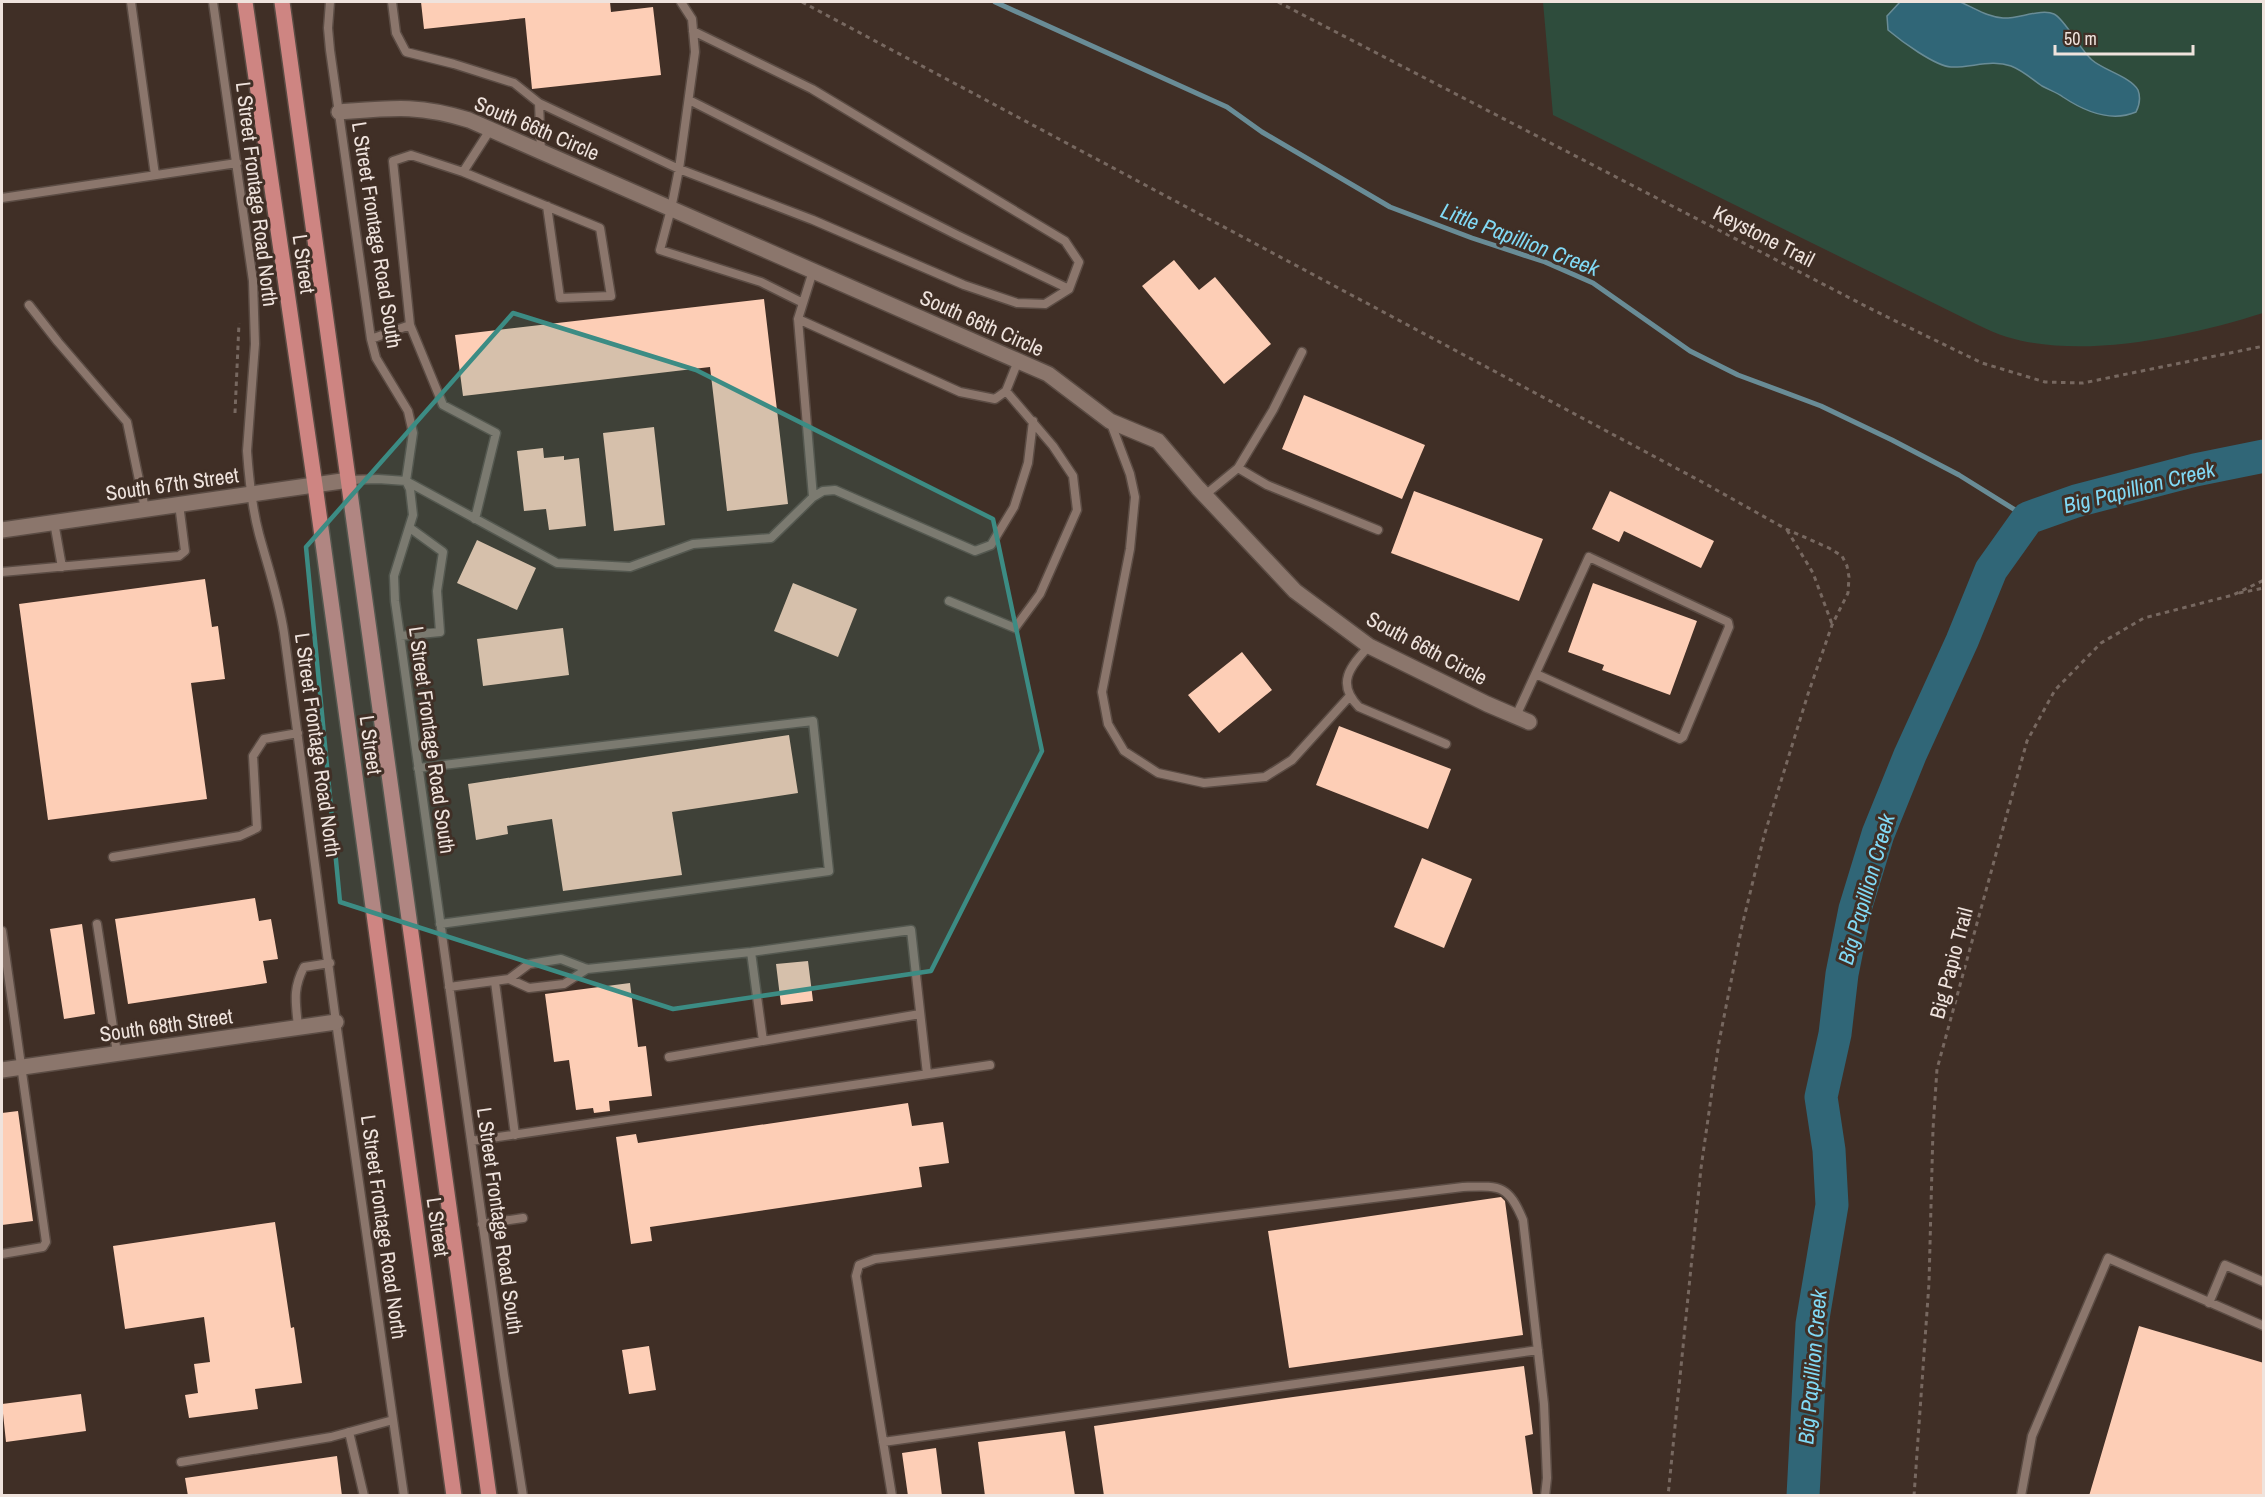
<svg xmlns="http://www.w3.org/2000/svg" width="2265" height="1497" viewBox="0 0 2265 1497" font-family="'Archivo Narrow',sans-serif">
<style>
.green{fill:#2e4c3c}
.water{fill:#306677;stroke:#698c96;stroke-width:1.5}
.lines{fill:none;stroke-linecap:round;stroke-linejoin:round}
.stream{stroke:#698c96;stroke-width:5}
.river{stroke:#306677;stroke-width:33}
.building{fill:#fdceb6}
.lane-casing{stroke:#5b4c44;stroke-width:11}
.street-casing{stroke:#5b4c44;stroke-width:18}
.secondary-casing{stroke:#5b4c44;stroke-width:18}
.primary-casing{stroke:#5b4c44;stroke-width:18}
.path{stroke:#776860;stroke-width:3;stroke-dasharray:4.5 4.5;stroke-linecap:butt}
.lane{stroke:#8b766c;stroke-width:8}
.street{stroke:#8b766c;stroke-width:15}
.secondary{stroke:#8b766c;stroke-width:15}
.primary{stroke:#ce8582;stroke-width:15}
.marked{fill:#3c8c84;fill-opacity:0.2;stroke:#3c8c84;stroke-width:4.5;stroke-linejoin:round}
.labels{text-anchor:middle;dominant-baseline:central;stroke-width:6;stroke-linejoin:round;paint-order:stroke}
.street-label{font-size:21px;fill:#efe3dd;stroke:#402f26}
.water-label{font-size:22px;font-style:italic;fill:#81d9f5;stroke:#402f26}
</style>
<rect width="100%" height="100%" fill="#402f26"/>
<path class="green" d="M1543,2H2263V313C2190,336 2083,360 2007,337C1997,334 1987,329 1978,325L1553,115Z"/>
<path class="water" d="M1900,2C1915,1 1948,0 1960,2C1975,8 1987,17 2003,18C2018,19 2042,8 2054,14C2065,19 2080,50 2092,60C2103,70 2131,77 2138,90C2141,98 2140,104 2136,112C2110,123 2084,111 2063,97C2056,92 2049,90 2042,86C2032,79 2022,70 2011,66C1991,59 1971,68 1951,67C1935,66 1901,41 1888,30L1887,16Z"/>
<g class="lines">
<path class="stream" d="M995,2L1227,107L1262,132L1390,207L1472,238L1545,262L1593,283L1690,351L1738,375L1821,406L1892,440L1959,475L2028,518"/>
<path class="river" d="M1803,1496L1812,1324L1832,1205L1829,1150L1821,1097L1835,1034L1842,974L1855,909L1878,834L1910,755L1962,641L1991,570L2028,518L2076,501L2195,470L2264,456"/>
</g>
<path class="building" d="M421,2H610L611,12L653,7L661,75L532,89L525,18L424,29Z
M1174,260L1199,290L1215,277L1271,344L1224,384L1142,286Z
M764,299L788,504L727,511L710,367L463,396L455,335Z
M1304,395L1425,445L1402,499L1282,449Z
M654,427L665,525L614,531L603,433Z
M543,448L544,458L564,456V460L579,458L586,526L549,530L546,509L524,511L517,451Z
M1414,491L1543,539L1519,601L1391,553Z
M1610,491L1714,541L1701,568L1624,531L1619,542L1592,529Z
M477,540L536,568L517,610L457,583Z
M205,579L212,627L218,626L225,679L191,683L207,799L48,820L19,604Z
M793,583L857,609L838,657L774,631Z
M1593,583L1697,621L1670,695L1602,670L1604,665L1568,652Z
M563,628L569,675L483,686L477,639Z
M1242,652L1272,690L1219,733L1188,695Z
M1339,726L1451,769L1428,829L1316,785Z
M789,735L798,793L672,812L682,875L563,891L552,819L507,826L508,834L476,840L468,784Z
M1422,858L1472,879L1444,948L1394,927Z
M255,898L259,921L271,919L278,959L263,961L267,983L128,1004L115,919Z
M82,924L95,1014L64,1019L50,929Z
M808,961L813,1001L781,1005L776,964Z
M630,983L638,1047L646,1046L652,1096L609,1101L610,1111L594,1113L593,1108L576,1110L569,1060L554,1062L545,994Z
M908,1103L912,1126L943,1122L949,1163L919,1167L922,1187L650,1227L652,1241L631,1244L616,1137L636,1134L638,1143Z
M18,1111L33,1221L2,1225V1113Z
M1501,1197L1505,1201L1523,1335L1289,1368L1268,1231Z
M275,1222L291,1328L294,1327L302,1383L255,1389L258,1409L189,1418L185,1395L198,1393L194,1364L210,1362L204,1317L125,1329L113,1246Z
M2139,1326L2264,1363V1496H2089Z
M649,1346L656,1390L629,1394L622,1350Z
M1524,1366L1533,1434L1525,1436L1533,1496H1104L1094,1426L1293,1397Z
M81,1394L86,1431L6,1442L2,1404Z
M1065,1431L1075,1496H985L978,1442Z
M936,1448L942,1496H908L902,1453Z
M337,1456L342,1496H188L185,1478Z"/>
<g class="lines">
<defs>
<path id="lane" d="M131,2L155,175
M213,2L253,281L255,344L247,451C249,479 252,508 259,534C268,567 279,599 284,633L336,1022L404,1496
M330,2L328,28L330,50L371,339L376,358L408,411L413,433L406,481L410,489L413,515L394,576L395,601L504,1375L523,1496
M392,2L396,33L406,52L454,64L514,83L539,103L541,152
M681,2L692,19L695,52L679,169L813,220L964,285L1017,303L1045,304L1069,289L1079,262L1065,241L812,89L693,31
M689,100L957,235L1069,289
M539,103L679,169L671,209L660,250L761,282L803,303
M463,172L600,228L611,296L560,298L547,206
M2,198L237,163
M29,305L58,342L127,422L145,509
M798,319L960,392L995,399L1006,391L1018,361
M410,325L443,405L496,433L475,519
M371,339L410,325L393,161L411,155L463,172L490,130
M1110,421L1130,474L1135,497L1130,549L1102,692L1108,724L1124,751L1158,773L1204,783L1265,777L1292,760L1349,697
M1238,468L1267,485L1378,530
M349,480L378,479L406,481L557,563L630,567L693,544L771,538L813,497L798,319L813,271
M1205,495L1238,468L1273,410L1302,352
M813,497L823,491L835,490L975,551L991,545L1014,507L1028,463L1033,421
M54,522L62,567
M2,572L179,556L185,551L179,504
M949,601L1015,628L1040,594L1077,510L1073,476L1053,446L1006,391
M400,636L440,632L437,591L443,552L410,528
M1369,646C1351,666 1335,683 1359,707L1446,744
M1516,716L1589,557L1728,622L1729,627L1683,737L1680,739L1536,674
M418,768L813,721L829,871L440,924
M113,857L240,836L257,828L253,756L264,739L298,733
M97,924L117,1053
M2,931L46,1242L43,1247L2,1254
M751,952L763,1041
M509,979L529,988L564,984L587,969
M495,982L515,1135
M449,987L509,979L529,964L561,959L587,969L751,952L911,930L927,1074
M298,1027C296,1003 292,990 304,967L330,963
M669,1057L920,1014
M471,1141L990,1065
M482,1224L523,1218
M2209,1303L2225,1265L2264,1282
M349,1432L364,1496
M883,1442L1538,1350
M181,1462L331,1437L393,1420
M892,1496L856,1276L859,1265L875,1259L1463,1187C1500,1186 1508,1184 1523,1220L1544,1404L1547,1478L1545,1496
M2021,1496L2032,1436L2108,1258L2264,1326"/>
<path id="street" d="M339,112C391,108 418,104 469,120L1048,374L1110,421L1158,441L1198,488L1295,591L1369,646L1487,704L1529,722
M2,1070L336,1022"/>
<path id="secondary" d="M2,530L349,480"/>
<path id="primary" d="M245,2L315,485L454,1496
M282,2L489,1496"/>
</defs>
<use href="#lane" class="lane-casing"/>
<use href="#street" class="street-casing"/>
<use href="#secondary" class="secondary-casing"/>
<use href="#primary" class="primary-casing"/>
<path class="path" d="M802,2L1704,483L1786,529L1829,548L1842,556L1847,566L1849,577L1848,593L1832,625L1808,694L1764,836L1742,926L1719,1042L1701,1168L1668,1496
M1278,2L1875,311L1982,363L2045,382L2083,383L2264,346
M235,413L239,323
M1787,530L1813,573L1832,624
M2239,593L2264,588
M1914,1496L1929,1283L1933,1129L1937,1069L2027,741L2055,690L2101,643L2144,618L2233,595L2264,580"/>
<use href="#lane" class="lane"/>
<use href="#street" class="street"/>
<use href="#secondary" class="secondary"/>
<use href="#primary" class="primary"/>
</g>
<path class="marked" d="M513,313L696,370L993,519L1042,751L931,971L673,1009L340,902L306,547Z"/>
<g class="labels">
<g class="street-label">
<text transform="translate(537 128) rotate(23)">South 66th Circle</text>
<text transform="translate(257 194) rotate(83)">L Street Frontage Road North</text>
<text transform="translate(377 235) rotate(81)">L Street Frontage Road South</text>
<text transform="translate(1764 236) rotate(27)">Keystone Trail</text>
<text transform="translate(304 264) rotate(82)">L Street</text>
<text transform="translate(982 323) rotate(24)">South 66th Circle</text>
<text transform="translate(172 484) rotate(-8)">South 67th Street</text>
<text transform="translate(1427 648) rotate(28)">South 66th Circle</text>
<text transform="translate(432 740) rotate(82)">L Street Frontage Road South</text>
<text transform="translate(318 745) rotate(82)">L Street Frontage Road North</text>
<text transform="translate(371 745) rotate(82)">L Street</text>
<text transform="translate(1951 963) rotate(-75)">Big Papio Trail</text>
<text transform="translate(166 1025) rotate(-8)">South 68th Street</text>
<text transform="translate(500 1221) rotate(82)">L Street Frontage Road South</text>
<text transform="translate(384 1227) rotate(82)">L Street Frontage Road North</text>
<text transform="translate(438 1227) rotate(82)">L Street</text>
</g>
<g class="water-label">
<text transform="translate(1520 239) rotate(21)">Little Papillion Creek</text>
<text transform="translate(2139 487) rotate(-14)">Big Papillion Creek</text>
<text transform="translate(1866 889) rotate(-74)">Big Papillion Creek</text>
<text transform="translate(1812 1367) rotate(-85)">Big Papillion Creek</text>
</g>
</g>
<rect width="2265" height="1497" fill="none" stroke="#efe3dd" stroke-width="6"/>
<path d="M2055 45v9h138v-9" fill="none" stroke="#efe3dd" stroke-width="3"/>
<text x="2064" y="45" font-size="18" fill="#efe3dd" stroke="#402f26" stroke-width="4.5" paint-order="stroke">50 m</text>
</svg>
